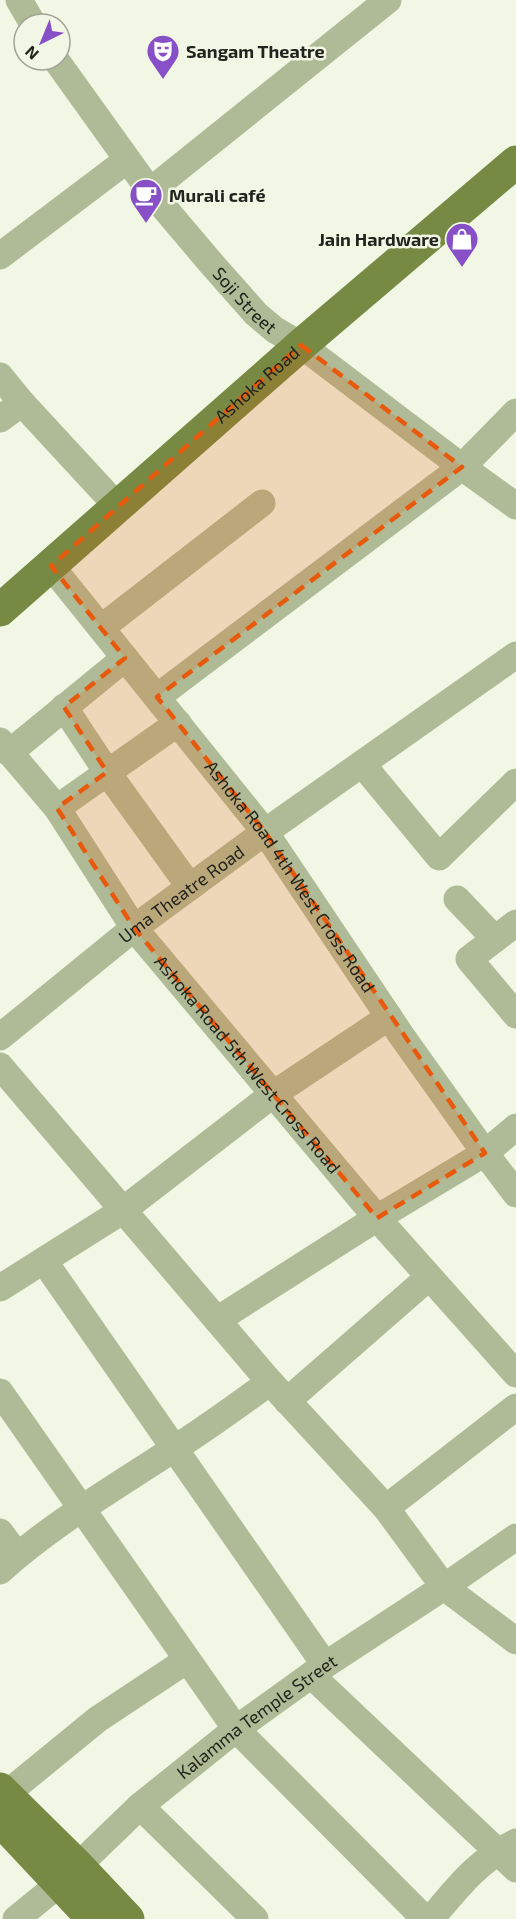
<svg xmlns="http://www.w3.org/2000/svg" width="516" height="1919" viewBox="0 0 516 1919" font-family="'Exo 2',sans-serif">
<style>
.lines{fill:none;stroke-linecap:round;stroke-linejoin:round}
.minor{stroke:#afbb96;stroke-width:27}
.major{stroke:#768a43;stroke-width:33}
.marked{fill:#e8590c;fill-opacity:0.2;stroke:#e8590c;stroke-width:4.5;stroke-dasharray:12 8;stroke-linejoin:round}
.labels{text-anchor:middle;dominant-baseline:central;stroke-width:5;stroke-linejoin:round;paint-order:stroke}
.poi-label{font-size:18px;font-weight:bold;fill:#22241d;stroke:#f1f7e4;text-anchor:start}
.street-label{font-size:18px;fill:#22241d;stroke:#f1f7e4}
</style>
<rect width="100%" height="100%" fill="#f1f7e4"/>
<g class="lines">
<g class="minor">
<path d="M19,0L33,24"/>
<path id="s1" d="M56,60L150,191L210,262L256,314L275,330L301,345L462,467L516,506"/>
<path d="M150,191L388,0"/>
<path d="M0,256L127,160"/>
<path d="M0,376L22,403L118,507"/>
<path d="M0,419L22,403"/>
<path id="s2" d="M51,566L265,832L401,1035L485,1153L516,1194"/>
<path d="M101,628L262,503"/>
<path d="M157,697L462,467L516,412"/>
<path d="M64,707L107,772L190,887"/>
<path id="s3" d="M0,741L57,808L134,928L377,1218L516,1374"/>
<path d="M9,753L125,658"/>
<path d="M362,764L439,857L516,782"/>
<path d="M57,808L178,723"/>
<path d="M457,899L495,939"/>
<path d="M516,923L469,959L516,1015"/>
<path id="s4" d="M0,1037L134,928L265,832L516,655"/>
<path d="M0,1066L270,1382L386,1508L444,1587L516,1641"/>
<path d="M44,1261L325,1665"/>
<path d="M0,1288L122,1211L272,1095L389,1017"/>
<path d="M217,1320L377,1218L485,1153L516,1127"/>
<path d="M0,1392L236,1729L425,1919"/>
<path d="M287,1401L429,1277"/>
<path d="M386,1508L516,1407"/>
<path d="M0,1532L17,1555"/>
<path d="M0,1571C52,1524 114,1488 172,1450C206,1429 238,1405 270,1382"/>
<path d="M311,1675L516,1869"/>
<path d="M5,1795L98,1719L187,1660"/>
<path d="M140,1806L255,1919"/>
<path id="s5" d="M16,1919L59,1884L140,1806L236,1729L325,1665L444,1587L516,1537"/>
<path d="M431,1919C457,1888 478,1860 516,1842"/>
</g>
<g class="major">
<path id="s6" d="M0,610L301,345L516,162"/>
<path d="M0,1789L78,1866L128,1919"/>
<path d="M0,1820L93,1919"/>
</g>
</g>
<path class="marked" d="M301,345L462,467L157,697L265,832L485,1153L377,1218L134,928L57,808L107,772L64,707L125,658L51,566Z"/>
<defs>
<symbol id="theatre-pin" viewBox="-11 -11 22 30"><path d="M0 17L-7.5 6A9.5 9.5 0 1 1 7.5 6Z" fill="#8750c7" stroke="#f1f7e4"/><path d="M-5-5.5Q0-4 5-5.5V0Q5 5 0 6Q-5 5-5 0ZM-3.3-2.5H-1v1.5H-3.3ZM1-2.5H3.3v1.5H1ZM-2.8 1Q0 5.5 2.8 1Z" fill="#fff"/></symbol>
<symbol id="cafe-pin" viewBox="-11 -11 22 30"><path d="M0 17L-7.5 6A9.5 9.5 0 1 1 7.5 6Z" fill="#8750c7" stroke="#f1f7e4"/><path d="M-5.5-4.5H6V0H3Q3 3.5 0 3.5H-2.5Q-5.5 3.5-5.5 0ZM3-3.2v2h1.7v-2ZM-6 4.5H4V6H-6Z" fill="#fff"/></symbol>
<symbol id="shop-pin" viewBox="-11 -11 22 30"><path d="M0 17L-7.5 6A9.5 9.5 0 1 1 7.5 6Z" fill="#8750c7" stroke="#f1f7e4"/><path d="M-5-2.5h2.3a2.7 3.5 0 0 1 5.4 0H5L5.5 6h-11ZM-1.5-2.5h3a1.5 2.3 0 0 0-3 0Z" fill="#fff"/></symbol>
</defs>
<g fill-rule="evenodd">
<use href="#theatre-pin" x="144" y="32" width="38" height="52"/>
<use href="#cafe-pin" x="127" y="176" width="38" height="52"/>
<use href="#shop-pin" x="443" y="220" width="38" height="52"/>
</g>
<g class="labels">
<g class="poi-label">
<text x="186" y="51">Sangam Theatre</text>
<text x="169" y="195">Murali café</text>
<text x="439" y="239" text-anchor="end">Jain Hardware</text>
</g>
<g class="street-label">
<text stroke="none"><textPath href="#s1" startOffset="306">Soji Street</textPath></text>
<text stroke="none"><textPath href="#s6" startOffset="342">Ashoka Road</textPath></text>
<text stroke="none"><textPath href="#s2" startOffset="392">Ashoka Road 4th West Cross Road</textPath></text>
<text stroke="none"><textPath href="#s4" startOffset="231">Uma Theatre Road</textPath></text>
<text stroke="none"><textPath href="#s3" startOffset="408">Ashoka Road 5th West Cross Road</textPath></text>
<text stroke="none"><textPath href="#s5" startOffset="315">Kalamma Temple Street</textPath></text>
</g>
</g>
<g transform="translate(42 42) rotate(223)"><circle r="28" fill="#f1f7e4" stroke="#9ea394" stroke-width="1.5"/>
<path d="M0-4.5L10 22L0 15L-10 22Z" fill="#8750c7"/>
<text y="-9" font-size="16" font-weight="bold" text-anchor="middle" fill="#22241d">N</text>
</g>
</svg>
